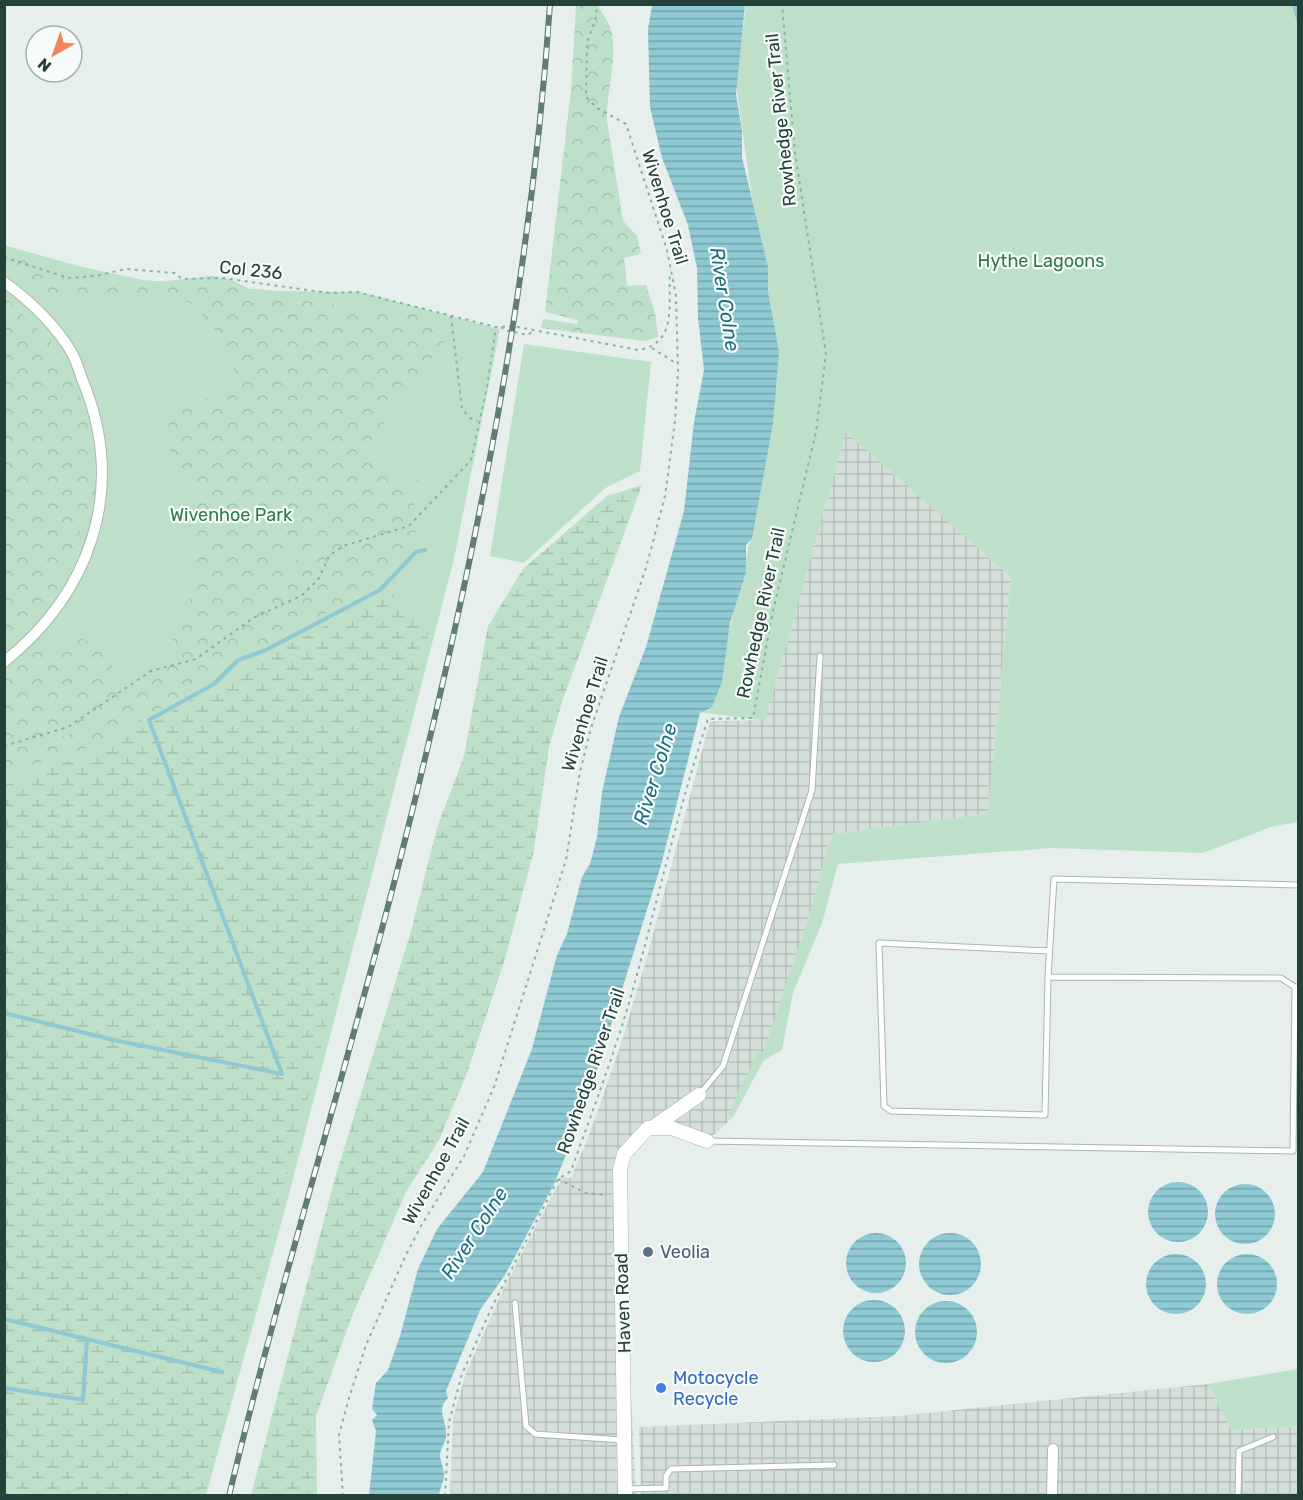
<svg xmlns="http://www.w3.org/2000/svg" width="1303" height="1500" viewBox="0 0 1303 1500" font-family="Rubik,sans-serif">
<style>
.industrial{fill:url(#industrial-grid)}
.green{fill:#bfe0c8}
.forest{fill:url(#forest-crowns)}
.wetland{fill:url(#wetland-marsh)}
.water{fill:url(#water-rules)}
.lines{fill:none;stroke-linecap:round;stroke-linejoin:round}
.stream{stroke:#8ec9d4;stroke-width:4}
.service-casing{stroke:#a8b8b2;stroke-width:7}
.minor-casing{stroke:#a8b8b2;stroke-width:12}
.tertiary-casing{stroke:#a8b8b2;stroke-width:15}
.path{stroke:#86b3a5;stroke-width:2;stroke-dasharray:3 4.5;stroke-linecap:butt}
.service{stroke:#fff;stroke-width:5}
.minor{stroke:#fff;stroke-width:10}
.tertiary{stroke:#fff;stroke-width:14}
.rail-casing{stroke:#5f7d75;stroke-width:6}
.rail{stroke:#f7fbf9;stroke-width:4;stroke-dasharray:11;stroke-linecap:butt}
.service-dot{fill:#5c6f8a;stroke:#f7fbf9;stroke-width:2}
.shop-dot{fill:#3f7fe0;stroke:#f7fbf9;stroke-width:2}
.labels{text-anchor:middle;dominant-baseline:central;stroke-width:4.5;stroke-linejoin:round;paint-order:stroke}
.street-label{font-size:18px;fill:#24423a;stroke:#f7fbf9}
.park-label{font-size:18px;fill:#2d7a4b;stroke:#f7fbf9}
.service-label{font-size:18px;fill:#4e5e75;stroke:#f7fbf9;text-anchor:start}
.shop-label{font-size:18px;fill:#366cbe;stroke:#f7fbf9;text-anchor:start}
.water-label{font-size:20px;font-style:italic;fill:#1c6f80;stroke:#f7fbf9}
</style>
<defs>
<pattern id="industrial-grid" width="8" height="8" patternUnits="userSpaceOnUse" patternTransform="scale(1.5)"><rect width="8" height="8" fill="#d4dfda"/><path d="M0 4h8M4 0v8" fill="none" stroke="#b6c1bc"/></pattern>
<pattern id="forest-crowns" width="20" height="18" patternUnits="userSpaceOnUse" patternTransform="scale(1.5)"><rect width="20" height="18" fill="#bfe0c8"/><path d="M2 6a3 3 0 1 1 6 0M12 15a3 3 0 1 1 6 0" fill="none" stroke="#a4c1ad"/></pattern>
<pattern id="wetland-marsh" width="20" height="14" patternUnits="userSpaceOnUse" patternTransform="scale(1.5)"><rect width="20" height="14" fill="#bfe0c8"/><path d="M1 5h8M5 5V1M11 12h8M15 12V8" fill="none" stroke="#a4c1ad"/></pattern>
<pattern id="water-rules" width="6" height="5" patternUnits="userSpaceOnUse" patternTransform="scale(1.5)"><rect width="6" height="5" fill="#8ec9d4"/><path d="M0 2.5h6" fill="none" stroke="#74a5ad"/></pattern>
</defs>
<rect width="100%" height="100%" fill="#e6efeb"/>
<path class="industrial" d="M846,431L1011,577L988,814L832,834L807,923L763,1054L758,1052L730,1113L733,1117L707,1141L655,1126L620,1169L636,1495L450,1496L453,1417L466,1373L502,1292L556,1188L564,1177L571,1178L588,1138L618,1053L647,957L710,721L765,720Z
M1208,1384L1231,1430L1298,1426V1495H641L639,1427L898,1416Z"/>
<path class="green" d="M746,5H1298V822L1274,826L1203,853L1051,848L838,864L822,923L793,993L782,1050L764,1060L733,1117L729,1113L757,1052L763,1053L807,923L832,834L988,814L1011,577L846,432L765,721L700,712L712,707L753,528L768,292L767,267L751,192L736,84Z
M4,245L78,266L143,280L279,291L360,292L500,329L454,559L287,1202L206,1495H5Z
M524,344L651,362L640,471L605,488L524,563L490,556Z
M1298,1369V1426L1231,1430L1208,1384Z"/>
<path class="forest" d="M576,5H598C601,13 609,21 611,30C618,57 606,94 607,120L623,221L637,236L641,254L624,258L627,286L646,285L655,313L658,337L645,341L541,328L543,319L577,324L578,320L545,312L571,90Z
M5,250L51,269L77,287L122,286L211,276L232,280L262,296L407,313L457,324L358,458L408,481L422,480L436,471L412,508V522L374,538L332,537L304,549L229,598L161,660C192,611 193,594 196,538C196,526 199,509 195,497C185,468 151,445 176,411C190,405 208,400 220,392C257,365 209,324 190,302L73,295L64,292L55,306L41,293L5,267Z
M4,297L59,350L87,412L95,494L54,596L5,639Z
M414,527L418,540L398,565L374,586L271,644L240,654L205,688L170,703L102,744L32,765L5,778V747C97,752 168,654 233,601C255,584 278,570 301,556C334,535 339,546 371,543C386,541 401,534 414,527Z
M70,633C103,647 112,659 125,692C91,719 50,745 5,743V675L44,644L54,649Z"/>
<path class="wetland" d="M642,485L563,699L549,747L534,850L505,959L467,1073L439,1140L406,1192L352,1316L316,1416L317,1495H251L335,1178L411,931L437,828L464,756L488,626L523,569L607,496Z
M391,592L428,633L205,1495H5V785L120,741L284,647Z"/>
<path class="water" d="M652,5H745L736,94L742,131V157L768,267V292L779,352L773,423L752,538L746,545V572L730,623L722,682L712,707L700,713L661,865L584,1111L554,1184L505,1275L480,1310L446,1391L448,1398C436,1409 446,1420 446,1433C447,1441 443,1443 441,1450C438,1458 443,1465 444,1473C445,1479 440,1488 439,1495H369L376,1431L372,1420L377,1415L372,1409L376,1383L388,1370L400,1336L418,1269L437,1229L483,1172L532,1049L557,955L567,934L582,877L590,864L597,837L602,792L619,717L646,647L684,511L694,422L704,370L698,318L697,268L688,225L662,158L650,107L648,29Z
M1148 1212a30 30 0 1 1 60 0a30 30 0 1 1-60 0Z
M1215 1214a30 30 0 1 1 60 0a30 30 0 1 1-60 0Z
M919 1264a31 31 0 1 1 62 0a31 31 0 1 1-62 0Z
M846 1263a30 30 0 1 1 60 0a30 30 0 1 1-60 0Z
M1217 1284a30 30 0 1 1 60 0a30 30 0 1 1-60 0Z
M1146 1284a30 30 0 1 1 60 0a30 30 0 1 1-60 0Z
M843 1331a31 31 0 1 1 62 0a31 31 0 1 1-62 0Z
M915 1332a31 31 0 1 1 62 0a31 31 0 1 1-62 0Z"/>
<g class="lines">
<path class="stream" d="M1294,4L1298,19
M4,1013L114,1040L282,1074L149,720L214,684L238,660L266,650L380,590L416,552L425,550
M4,1319L222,1372
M4,1388L83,1400L87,1339"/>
<defs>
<path id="service" d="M1048,977L1045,1115L891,1111L884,1106L879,943L1049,951
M1295,987L1281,978L1048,977L1054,879L1298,885
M700,1094L723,1066L812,790L820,656
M708,1141L1293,1151L1295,987H1298
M515,1303L526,1426L535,1434L623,1440
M627,1489L666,1488V1476L671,1469L834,1465
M1238,1496L1239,1451L1273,1437"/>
<path id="minor" d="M4,282C29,300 58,327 73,355C78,365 81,378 86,389C125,493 90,593 4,662
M1052,1496L1053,1449"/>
<path id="tertiary" d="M655,1126L699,1095
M625,1496L620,1169L624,1154L648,1128H671L707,1141"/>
</defs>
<use href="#service" class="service-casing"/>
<use href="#minor" class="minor-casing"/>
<use href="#tertiary" class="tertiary-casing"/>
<path class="path" d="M4,257L68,278L95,276L126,269L175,273L182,279L222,278L329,293L357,292L496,327L513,326L638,350C678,344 668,304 670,272
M451,316L462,409L470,418L477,421
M501,327L504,330L528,335L534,330
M652,348L677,364
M4,746L68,727L151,671L196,659L253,618L301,596L318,580L329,556L343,546L409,526L471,460L487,387L496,327
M558,1179L586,1193L606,1195
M343,1496L339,1435L349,1398L366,1345L404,1259L421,1226L464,1156L494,1087L566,860L580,772L591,728L646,568L665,496L675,421L678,371L676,296L667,250L626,124L597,108L586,97L587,42L596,18L597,4
M445,1496L449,1422L462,1374L491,1309L558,1179L571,1171C591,1115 612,1060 629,1003C656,909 677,812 708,719L753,718L773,611L816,432L826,354L795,153L782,4"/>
<use href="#service" class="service"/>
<use href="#minor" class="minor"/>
<use href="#tertiary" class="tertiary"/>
<defs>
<path id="rail" d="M229,1496C282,1274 351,1057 406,836C474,564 531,284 550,4"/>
</defs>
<use href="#rail" class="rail-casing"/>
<use href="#rail" class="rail"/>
</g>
<circle class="service-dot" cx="648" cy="1252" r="6"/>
<circle class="shop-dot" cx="661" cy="1388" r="6"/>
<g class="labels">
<g class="street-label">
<text transform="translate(781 120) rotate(-96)">Rowhedge River Trail</text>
<text transform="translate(665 207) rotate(73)">Wivenhoe Trail</text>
<text transform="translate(251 270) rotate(6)">Col 236</text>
<text transform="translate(761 613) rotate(-78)">Rowhedge River Trail</text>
<text transform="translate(585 714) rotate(-73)">Wivenhoe Trail</text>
<text transform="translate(591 1071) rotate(-71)">Rowhedge River Trail</text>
<text transform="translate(436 1171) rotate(-61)">Wivenhoe Trail</text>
<text transform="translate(623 1303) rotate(-92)">Haven Road</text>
</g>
<g class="park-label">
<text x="1041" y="261">Hythe Lagoons</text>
<text x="231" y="515">Wivenhoe Park</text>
</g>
<g class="service-label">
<text x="660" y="1252">Veolia</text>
</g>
<g class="shop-label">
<text x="673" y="1378">Motocycle<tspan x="673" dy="21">Recycle</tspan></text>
</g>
<g class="water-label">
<text transform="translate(725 299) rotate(81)">River Colne</text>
<text transform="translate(655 774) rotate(-73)">River Colne</text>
<text transform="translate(474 1233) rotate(-57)">River Colne</text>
</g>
</g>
<rect width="1303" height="1500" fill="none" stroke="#24423a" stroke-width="12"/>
<g transform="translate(54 54) rotate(220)"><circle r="28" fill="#f7fbf9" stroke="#a3b1ad" stroke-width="1.5"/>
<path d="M0-4.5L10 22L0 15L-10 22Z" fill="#f4845f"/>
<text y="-9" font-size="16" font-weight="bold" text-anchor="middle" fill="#24423a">N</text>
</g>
</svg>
